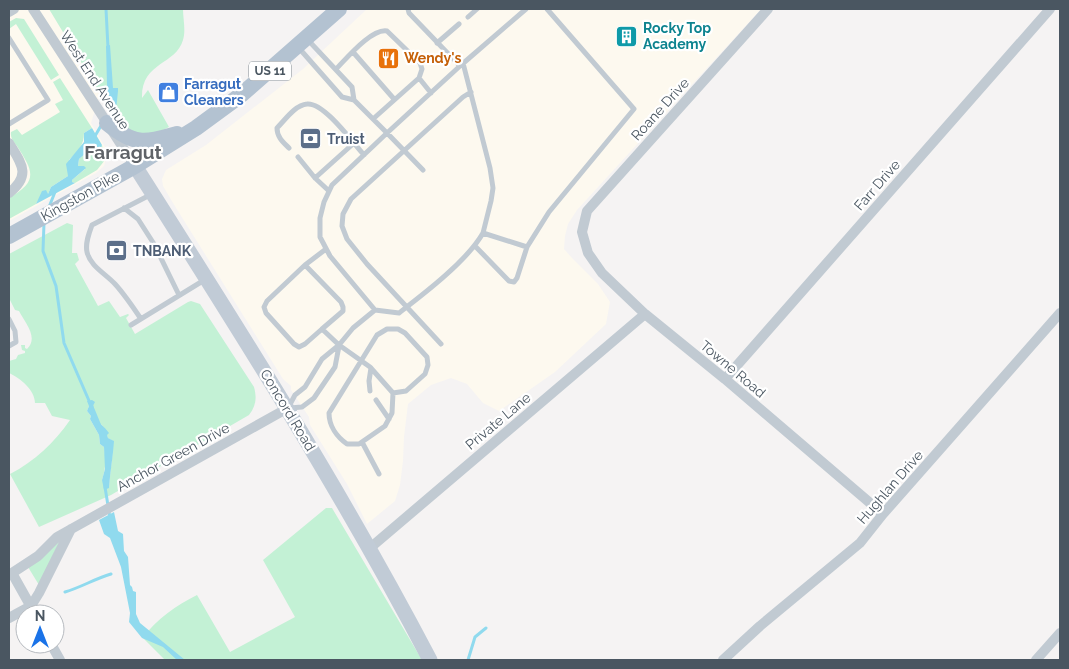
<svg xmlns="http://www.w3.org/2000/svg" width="1069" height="669" viewBox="0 0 1069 669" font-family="Raleway,sans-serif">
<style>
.commercial{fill:#fdf9ef}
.green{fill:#c3f1d5;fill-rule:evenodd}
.water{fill:#90daee}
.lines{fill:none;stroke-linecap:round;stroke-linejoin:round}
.stream{stroke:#90daee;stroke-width:3}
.lane{stroke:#c1cad2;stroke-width:5}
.street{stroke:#c1cad2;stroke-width:10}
.secondary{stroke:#c1cbd6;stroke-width:15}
.primary{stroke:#b3c2d1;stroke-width:16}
.labels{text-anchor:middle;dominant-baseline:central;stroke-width:4.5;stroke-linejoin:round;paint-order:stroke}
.shield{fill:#fff;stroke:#808990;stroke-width:1}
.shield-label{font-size:12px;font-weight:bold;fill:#4a5661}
.culture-label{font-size:14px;font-weight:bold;fill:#0d838f;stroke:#fff;text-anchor:start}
.food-label{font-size:14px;font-weight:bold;fill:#c56008;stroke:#fff;text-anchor:start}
.street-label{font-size:14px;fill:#4a5661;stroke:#fff}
.shop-label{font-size:14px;font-weight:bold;fill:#366cbe;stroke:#fff;text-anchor:start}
.service-label{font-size:14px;font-weight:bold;fill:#4e5e75;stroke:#fff;text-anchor:start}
.district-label{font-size:19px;font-weight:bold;fill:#5f6368;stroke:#fff}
</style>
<rect width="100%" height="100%" fill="#f5f3f3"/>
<path class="commercial" d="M9,9H92L101,91L91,123L105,147L107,155L104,166L96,173L9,221Z
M367,9H761L577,210L568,224L565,236L564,249L572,258L598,284L610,302L606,324L555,372L499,411L483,403L467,384L451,378L431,385L408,404L404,437L403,461L400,485L395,501L367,524L347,484L310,425L309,417L291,390V386L283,379L173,203L163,186L162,179L166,170L206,145L303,69Z"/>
<path class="green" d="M49,9H183C183,19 186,30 183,40C176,65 141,62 142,98L148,90L169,127L151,136L135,135L115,120L106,96L102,91L104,100Z
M16,18L24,19L59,75L51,80L16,24L9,29V22Z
M60,78L92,128L84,133C84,145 78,151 69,160L68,176L51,187L48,194L41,195L36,204L9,219V198C39,181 33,171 17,146C13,141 10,137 11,132L17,129L22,135L60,112L55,104L63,100L53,82Z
M102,145L105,160L97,170L75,183L72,182V180L85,169L83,166H78L79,159L93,147H100Z
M67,223L73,225L72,253H77L79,260L75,264L98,306L109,301L120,317L128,314L129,315L126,318L135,334L188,302L191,301L200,304L254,387C257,398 256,406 249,415L111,495L39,527L10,474C35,461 54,443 70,420L52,416L45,403H35C35,390 20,378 9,373V361L16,359L18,355L25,353V351L22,350L21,345H25V348L27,349C39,337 25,323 19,311L15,310L9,298V254ZM89,406L94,409V414L98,423L102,425L108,438L113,441C113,457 110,472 109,488L102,480C106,468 106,459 104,447L100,444L99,435L90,419L91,416L87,411Z
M326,508H332L422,660H165L143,638C156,619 177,605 197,595L230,652L295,617L263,560Z
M61,538L39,585L28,567Z"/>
<path class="water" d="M110,45L113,88H118V91L115,120L104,100L103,91L107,85L106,46Z
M92,128L102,145L101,147H93L79,159L78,166H84L86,168L72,180V182L75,183L36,204L42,191L46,190L48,194L51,187L68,176L66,164L84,142V133Z
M92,400L95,402C92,408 94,403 94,409C96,424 102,423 109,433L107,435L108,438L114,441C113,457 110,472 109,488L104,490L102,480L105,469L104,447L100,444L99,435L90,419L91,416L87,411L89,406L87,401Z
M114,512L118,531L123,534L124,551L128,557L130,585L132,587L133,591L136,592V614L140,623L185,660H177L163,647L142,638L129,622L130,613L121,567L110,538L104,534L99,520Z"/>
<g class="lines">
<path class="stream" d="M106,9L108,48
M95,136L102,124
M49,207L55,192
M44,223L43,251L56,286L64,343L90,403
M93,409L100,426
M105,487L110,518
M65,592C82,587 94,579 111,574
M468,660L475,637L486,628"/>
<path class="lane" d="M408,9L409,13L460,66
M468,17L477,9
M9,38L48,100L9,124
M437,43L459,24
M298,47L342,97L354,100L352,87L308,40
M353,52L394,99
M463,63L490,168L493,188L491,201L483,233
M336,69C347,58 372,28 387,31L420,63L422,69L419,78L373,119
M419,78L431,93
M354,100L387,133L332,185L324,202L320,218V237L330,256L375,310L399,313C425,293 467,261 483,233L527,247L549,212L634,109L547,9
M289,148C283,142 277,137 277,128C285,120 295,105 307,104C324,102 353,143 364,155
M298,157L315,178L329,191
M423,170L387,133L460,66L526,9
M315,178L354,143
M124,208L138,219L154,244L179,295
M475,246L509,281L514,282L517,278L527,247
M326,249L305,265L341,302L343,307V311L322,329L339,345L370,367L393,393L392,413L385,426L359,444H347C337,437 329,426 329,413L377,335L387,329H398L405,333L427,357L428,365L425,374L406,391L393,393
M305,265L267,301L264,307L266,313L294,344L299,347L305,344L322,329
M9,319L15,331L16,342L9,346
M141,319C133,307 125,295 115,284C106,274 90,266 87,252C85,243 89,233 92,225L150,195
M131,325L206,279
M441,344L367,264L347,239L342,226L343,214L351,199L463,97L471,92
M370,391L369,381L371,368
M376,400L389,419
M288,408L295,395L305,387L322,359L339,345L353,328L375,310
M290,408L302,407L314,398L335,367L339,346
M362,442L379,474"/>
<path class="street" d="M33,9L135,166
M768,9L587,211L582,232L588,253L602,273L645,314L725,379L883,514
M9,12L14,9
M9,143C21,163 32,175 9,193
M725,379L1050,9
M370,548L645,314
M12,573L35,614
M9,575L38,556L57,537L288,408
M9,618L31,606L39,593L71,529
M51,644L60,660
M723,660L760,626L860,543L883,514L1060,313
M1036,660L1060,633"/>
<path class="secondary" d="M135,166C238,328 341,490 430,660"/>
<path class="primary" d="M107,123C135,146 144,143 177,134
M9,236L135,166L196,128L241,95L339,9"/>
</g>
<defs>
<symbol id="building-square" viewBox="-11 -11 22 22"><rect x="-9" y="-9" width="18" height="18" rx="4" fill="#0f9aa8" stroke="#fff"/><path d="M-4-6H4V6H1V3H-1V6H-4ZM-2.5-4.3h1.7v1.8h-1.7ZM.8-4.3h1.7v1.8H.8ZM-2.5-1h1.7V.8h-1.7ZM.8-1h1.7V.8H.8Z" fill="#fff"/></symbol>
<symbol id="restaurant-square" viewBox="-11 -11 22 22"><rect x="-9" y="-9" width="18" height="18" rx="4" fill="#e8710a" stroke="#fff"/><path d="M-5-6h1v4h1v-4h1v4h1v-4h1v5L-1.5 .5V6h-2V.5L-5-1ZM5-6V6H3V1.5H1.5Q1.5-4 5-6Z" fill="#fff"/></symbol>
<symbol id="shop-square" viewBox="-11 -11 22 22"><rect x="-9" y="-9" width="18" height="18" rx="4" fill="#3f7fe0" stroke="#fff"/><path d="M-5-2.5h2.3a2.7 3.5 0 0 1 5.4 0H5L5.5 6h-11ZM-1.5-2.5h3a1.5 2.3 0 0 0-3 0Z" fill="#fff"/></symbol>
<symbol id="bank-square" viewBox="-11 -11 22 22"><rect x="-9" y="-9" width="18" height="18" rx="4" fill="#5c6f8a" stroke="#fff"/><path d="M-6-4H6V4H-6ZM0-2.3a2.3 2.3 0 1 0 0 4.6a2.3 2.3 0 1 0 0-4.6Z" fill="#fff"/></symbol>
</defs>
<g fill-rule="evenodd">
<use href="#building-square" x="614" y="24" width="25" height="25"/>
<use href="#restaurant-square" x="376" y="46" width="25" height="25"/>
<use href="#shop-square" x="156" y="80" width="25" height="25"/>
<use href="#bank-square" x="298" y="126" width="25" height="25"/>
<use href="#bank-square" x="104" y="238" width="25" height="25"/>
</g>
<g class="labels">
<rect class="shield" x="249" y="61.5" width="42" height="19" rx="4"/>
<g class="shield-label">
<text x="270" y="71">US 11</text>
</g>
<g class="culture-label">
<text x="643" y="28">Rocky Top<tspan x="643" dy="16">Academy</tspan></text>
</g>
<g class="food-label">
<text x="404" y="58">Wendy's</text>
</g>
<g class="street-label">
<text transform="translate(95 80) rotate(57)">West End Avenue</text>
<text transform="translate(660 109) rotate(-48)">Roane Drive</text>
<text transform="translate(877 185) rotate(-49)">Farr Drive</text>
<text transform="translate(80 196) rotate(-29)">Kingston Pike</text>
<text transform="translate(733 369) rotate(40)">Towne Road</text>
<text transform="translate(288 410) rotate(59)">Concord Road</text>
<text transform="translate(498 421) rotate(-40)">Private Lane</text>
<text transform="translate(173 457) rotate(-29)">Anchor Green Drive</text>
<text transform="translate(890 487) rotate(-49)">Hughlan Drive</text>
</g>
<g class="shop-label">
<text x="184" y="84">Farragut<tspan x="184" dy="16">Cleaners</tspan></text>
</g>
<g class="service-label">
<text x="327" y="139">Truist</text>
<text x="133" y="251">TNBANK</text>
</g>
<g class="district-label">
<text x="123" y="152">Farragut</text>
</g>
</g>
<rect width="1069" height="669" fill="none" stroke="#4a5661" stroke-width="20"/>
<g transform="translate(40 629)"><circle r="24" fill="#ffffff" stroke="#b7bbc0"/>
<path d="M0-4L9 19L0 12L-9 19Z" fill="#1a73e8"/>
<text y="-8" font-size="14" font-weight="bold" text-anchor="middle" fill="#4a5661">N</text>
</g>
</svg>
